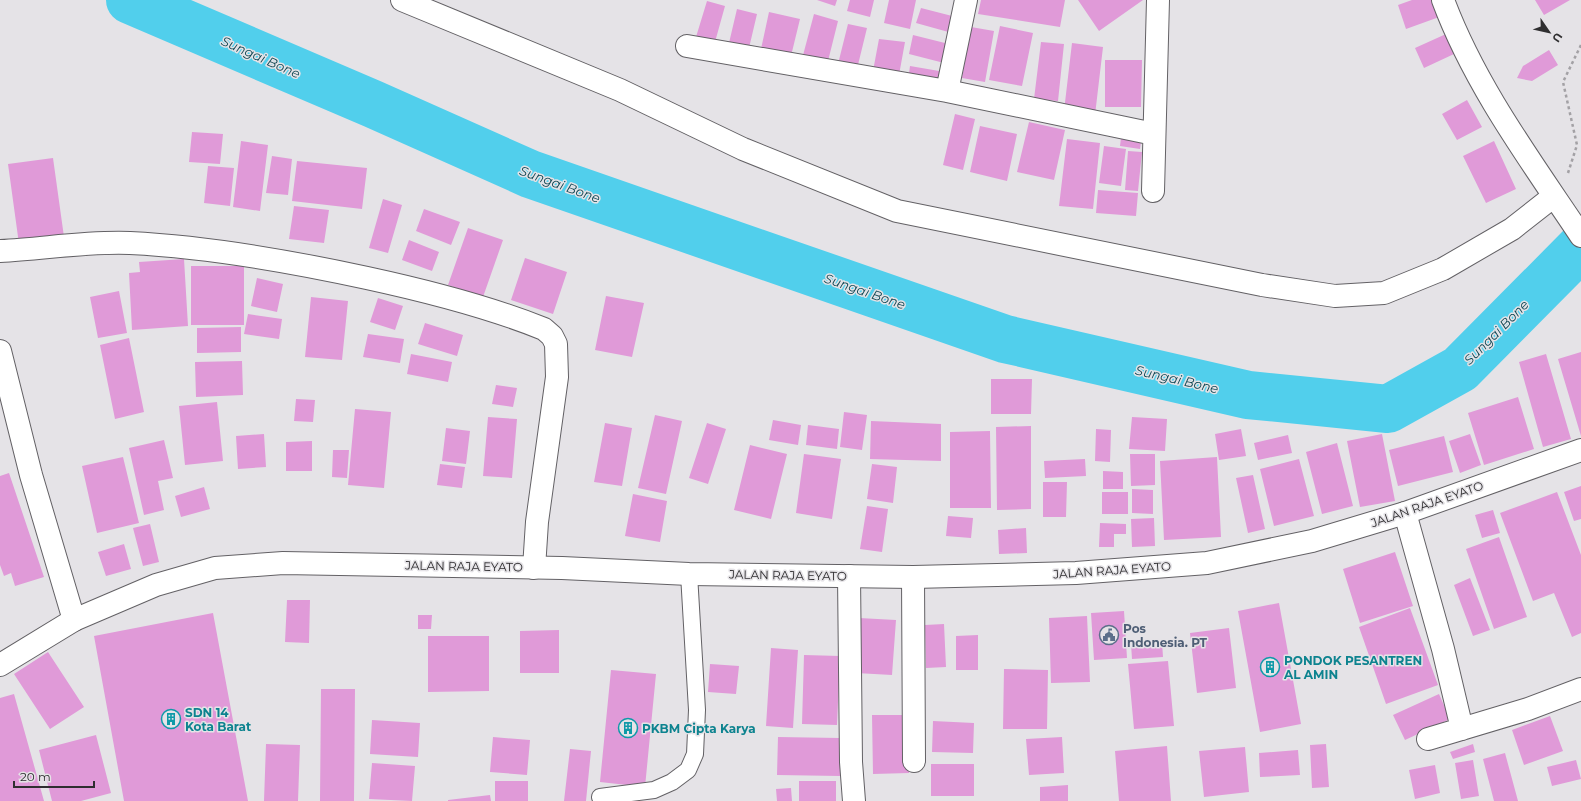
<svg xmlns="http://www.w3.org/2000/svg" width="1581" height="801" viewBox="0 0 1581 801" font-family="Montserrat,sans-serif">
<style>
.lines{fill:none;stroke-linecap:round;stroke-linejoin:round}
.river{stroke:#51cfec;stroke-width:48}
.building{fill:#e09ad8}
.lane-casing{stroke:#636165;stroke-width:18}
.street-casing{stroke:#636165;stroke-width:24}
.primary-casing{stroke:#636165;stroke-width:24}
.path{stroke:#a3a1a5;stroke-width:2.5;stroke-dasharray:3 3;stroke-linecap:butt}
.lane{stroke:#fff;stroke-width:16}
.street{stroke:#fff;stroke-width:22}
.primary{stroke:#fff;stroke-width:22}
.labels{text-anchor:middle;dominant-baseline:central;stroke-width:3;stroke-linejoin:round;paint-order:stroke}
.street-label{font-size:12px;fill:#2f2e30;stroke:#e5e3e7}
.service-label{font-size:12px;font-weight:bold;fill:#4e5e75;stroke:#e5e3e7;text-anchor:start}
.culture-label{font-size:12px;font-weight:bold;fill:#0d838f;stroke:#e5e3e7;text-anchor:start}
.water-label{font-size:13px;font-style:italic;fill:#0f4753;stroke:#e5e3e7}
</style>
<rect width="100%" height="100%" fill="#e5e3e7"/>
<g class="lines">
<path class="river" d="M130,0L373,104L530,174L1005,339L1248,395L1388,409L1460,369L1581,247"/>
</g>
<path class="building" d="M817,0H837L835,6Z
M850,0H874L870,17L847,11Z
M889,0H916L910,29L884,23Z
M981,0H1065L1060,27L978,14Z
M1078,0H1143L1099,31Z
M1412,0H1436L1442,16L1406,29L1398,5Z
M1535,0H1570L1544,15Z
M707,1L725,6L715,42L696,37Z
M921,8L956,17L952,33L916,23Z
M737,9L757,14L749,48L729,43Z
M769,12L800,19L791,56L761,49Z
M814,14L838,21L827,65L802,59Z
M848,24L867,28L856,73L837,68Z
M1000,26L1033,33L1022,86L989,80Z
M971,27L994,31L985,82L962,78Z
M1446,34L1454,54L1424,68L1415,48Z
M913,35L953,45L948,64L909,54Z
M879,39L905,42L899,75L873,71Z
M1041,42L1064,44L1058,101L1034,99Z
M1072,43L1103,47L1095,115L1064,111Z
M1549,50L1558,65L1532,81L1517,78L1523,66Z
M1105,60H1142L1141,107H1105Z
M910,66L945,72L942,87L908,81Z
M1467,100L1482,127L1457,140L1442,114Z
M955,114L975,119L963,170L943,165Z
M1029,122L1065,130L1054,180L1017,172Z
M980,126L1017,134L1007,181L970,172Z
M192,132L223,134L220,164L189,162Z
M1121,138L1141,141L1140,149L1120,146Z
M1067,139L1100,143L1093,209L1059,206Z
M241,141L268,145L260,211L233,207Z
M1494,141L1516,189L1486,203L1463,156Z
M1104,146L1126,149L1121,186L1099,183Z
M1128,151L1142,152L1138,191L1125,190Z
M272,156L292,159L288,195L266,193Z
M53,158L64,237L19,244L8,164Z
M297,161L367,168L362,209L292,201Z
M208,166L234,168L230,206L204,203Z
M1098,190L1138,193L1136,216L1096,213Z
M383,199L402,205L388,253L369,248Z
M294,206L329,210L324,243L289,239Z
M424,209L460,222L451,245L416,231Z
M468,228L503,240L483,297L448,285Z
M409,240L439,252L432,271L402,260Z
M525,258L567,272L553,314L511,300Z
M184,259L188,326L132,330L129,273L140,272L139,262Z
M191,266H244V325H191Z
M257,278L283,284L277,312L251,306Z
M119,291L127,333L98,338L90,297Z
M606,296L644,303L632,357L595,350Z
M311,297L348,301L342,360L305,357Z
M378,298L403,306L395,330L370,322Z
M248,314L282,319L279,339L244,334Z
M425,323L463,335L457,356L418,344Z
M241,327V352L197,353V328Z
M368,334L404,339L400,363L363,357Z
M129,338L144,412L115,419L100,345Z
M1581,352V436L1558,359Z
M411,354L452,362L448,382L407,374Z
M1546,354L1571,439L1543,447L1519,362Z
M242,361L243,395L196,397L195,362Z
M991,379H1032L1031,414H991Z
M496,385L517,388L513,407L492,404Z
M1518,397L1534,449L1484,465L1468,413Z
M296,399L315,400L313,422L294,421Z
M217,402L223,461L185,465L179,406Z
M355,409L391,412L384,488L348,485Z
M844,412L867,415L862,450L840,447Z
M655,415L682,421L666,494L638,488Z
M488,417L517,419L512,478L483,476Z
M1132,417L1167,419L1165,451L1129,449Z
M773,420L801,425L798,445L769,440Z
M871,421L941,424V461L870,459Z
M605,423L632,428L622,486L594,482Z
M707,423L726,429L708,484L689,478Z
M808,425L839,429L837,449L806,445Z
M1031,426V509L997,510L996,427Z
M446,428L470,431L466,464L442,461Z
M1096,429L1111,430L1110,462L1095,461Z
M1241,429L1246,456L1219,460L1215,434Z
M990,431L991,508H950V432Z
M264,434L266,467L238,469L236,436Z
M1382,434L1395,501L1360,507L1347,441Z
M1470,434L1481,465L1460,473L1449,441Z
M1288,435L1292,453L1258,460L1254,443Z
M1444,436L1453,472L1398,486L1389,450Z
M164,440L173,478L158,481L164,510L144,515L129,448Z
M312,441V471H286V442Z
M1337,443L1353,506L1322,514L1306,452Z
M750,445L787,454L771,519L734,510Z
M333,450H349L347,478L332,477Z
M804,454L841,459L832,519L796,513Z
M1130,454H1155V485L1131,486Z
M123,457L139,523L97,533L82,466Z
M1217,457L1221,537L1164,540L1160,461Z
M1085,459L1086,476L1045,478L1044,461Z
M1299,459L1314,516L1274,526L1260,469Z
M440,464L465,467L462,488L437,485Z
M872,464L897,467L893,503L867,499Z
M1103,471L1123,472V489H1103Z
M9,473L44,577L15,586L11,573L4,576L0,565V476Z
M1253,475L1265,529L1248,533L1236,478Z
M1043,482H1067L1066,517H1043Z
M1581,486V519L1574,521L1564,492Z
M204,487L210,509L181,517L175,496Z
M1132,489L1153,490V514L1132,513Z
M1102,492H1128V514H1102Z
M1557,492L1581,555V633L1572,637L1554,593L1533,601L1500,513Z
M633,494L667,501L660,542L625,536Z
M867,506L888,509L882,552L860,549Z
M1493,510L1500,533L1482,538L1475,515Z
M948,516L973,518L971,538L946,536Z
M1154,518L1155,546L1132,547L1131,519Z
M1100,523L1126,524V534H1114V547H1099Z
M150,524L159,562L143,566L133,528Z
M1026,528L1027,553L999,554L998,530Z
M1499,537L1527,617L1494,629L1466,549Z
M124,544L131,569L106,576L98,552Z
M1395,552L1413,606L1360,623L1343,569Z
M1470,578L1490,630L1473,636L1454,585Z
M287,600H310L309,643L285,642Z
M1279,603L1301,724L1260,732L1238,611Z
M1410,608L1438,685L1386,704L1359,627Z
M1124,611L1127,658L1094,660L1091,613Z
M213,613L248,801H124L94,636Z
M418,615H432L431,629H418Z
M1087,616L1090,682L1051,683L1049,618Z
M859,618L896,620L892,675L856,673Z
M944,624L946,667L926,668L925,625Z
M1229,628L1236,688L1197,693L1190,633Z
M559,630V673H520V631Z
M978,635V670H956V636Z
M428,636H489V691L428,692Z
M1162,642L1163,657L1132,659L1131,644Z
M771,648L798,650L793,728L766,726Z
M48,652L84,707L50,729L14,674Z
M804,655L840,656L837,725L802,724Z
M1168,661L1174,726L1134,729L1128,664Z
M710,664L739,666L736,694L708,692Z
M1004,669L1048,670L1047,729H1003Z
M611,670L656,674L645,787L600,782Z
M321,689H355L354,801H320Z
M14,694L44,801H0V698Z
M1439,694L1450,719L1405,740L1393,715Z
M872,715H908L909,773L873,774Z
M1550,716L1563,751L1524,765L1512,730Z
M372,720L420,723L418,757L370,754Z
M933,721L974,723L973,753L932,752Z
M96,735L111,793L81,801H52L39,750Z
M493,737L530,740L527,775L490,772Z
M778,737L840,738V776L777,775Z
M1062,737L1064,773L1029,775L1026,739Z
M266,744L300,745L298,801H264Z
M1326,744L1329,787L1312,788L1310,745Z
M1473,744L1475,752L1453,759L1450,752Z
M1167,746L1171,801H1119L1115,751Z
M1245,747L1249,792L1204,797L1199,751Z
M570,749L591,751L586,801H564Z
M1298,750L1300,775L1260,777L1259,753Z
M1505,753L1518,801H1494L1483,759Z
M1473,760L1479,796L1461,799L1455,763Z
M1576,760L1581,779L1552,786L1547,767Z
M372,763L415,766L412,801L369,799Z
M931,764H974V796H931Z
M1435,765L1440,793L1415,799L1409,770Z
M495,781H528V801H495Z
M799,781H836V801H799Z
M1068,785V801H1040V787Z
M791,788L792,801H777L776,789Z
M490,795L491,801H448V800Z"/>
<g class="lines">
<defs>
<path id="lane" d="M600,797L654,790L672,782L688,770L695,754L697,710L689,574"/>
<path id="street" d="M402,0L620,90L743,149L897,211L1262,285L1335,296L1384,293L1443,269L1512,229L1554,196
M1443,0C1475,86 1531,161 1581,236
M687,46L947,91L1154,134
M947,91L966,0
M1153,191L1158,0
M0,251C43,249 87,241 130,243C210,247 289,261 367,278C427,291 487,306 544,329L552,336L556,344L557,377L537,522L534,568
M0,351L31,475L74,620
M1405,513L1443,649L1462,729
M849,576L851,762L854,801
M913,577L914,761
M1428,739L1528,709L1581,689"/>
<path id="primary" d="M0,665L74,620L156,585L215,568L283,563L562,568L689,574L913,577L1076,573L1207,563L1312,541L1405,513L1581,450"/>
</defs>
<use href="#lane" class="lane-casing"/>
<use href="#street" class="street-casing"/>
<use href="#primary" class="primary-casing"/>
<path class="path" d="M1568,173L1577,145L1563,82L1581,45"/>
<use href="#lane" class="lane"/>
<use href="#street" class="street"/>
<use href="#primary" class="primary"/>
</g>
<defs>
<symbol id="civic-ring" viewBox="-11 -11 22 22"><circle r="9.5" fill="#e5e3e7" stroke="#5c6f8a" stroke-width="1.5"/><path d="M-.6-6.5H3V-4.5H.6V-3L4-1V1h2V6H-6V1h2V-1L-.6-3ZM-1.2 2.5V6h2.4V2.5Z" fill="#5c6f8a"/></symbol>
<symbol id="building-ring" viewBox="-11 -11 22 22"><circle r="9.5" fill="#e5e3e7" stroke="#0f9aa8" stroke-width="1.5"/><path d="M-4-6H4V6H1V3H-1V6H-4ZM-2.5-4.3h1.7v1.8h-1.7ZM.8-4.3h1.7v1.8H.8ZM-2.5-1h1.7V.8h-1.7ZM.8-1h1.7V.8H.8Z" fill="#0f9aa8"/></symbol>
</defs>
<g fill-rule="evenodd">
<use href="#civic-ring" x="1098" y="624" width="22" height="22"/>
<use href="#building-ring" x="1259" y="656" width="22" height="22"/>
<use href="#building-ring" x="160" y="708" width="22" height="22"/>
<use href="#building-ring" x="617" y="717" width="22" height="22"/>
</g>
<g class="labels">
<g class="street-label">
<text transform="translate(1427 504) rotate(-19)">JALAN RAJA EYATO</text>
<text transform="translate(464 566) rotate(1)">JALAN RAJA EYATO</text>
<text transform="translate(1112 570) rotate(-4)">JALAN RAJA EYATO</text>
<text transform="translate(788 575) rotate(1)">JALAN RAJA EYATO</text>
</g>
<g class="service-label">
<text x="1123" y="628">Pos<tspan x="1123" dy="14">Indonesia. PT</tspan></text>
</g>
<g class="culture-label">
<text x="1284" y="660">PONDOK PESANTREN<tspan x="1284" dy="14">AL AMIN</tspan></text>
<text x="185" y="712">SDN 14<tspan x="185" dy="14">Kota Barat</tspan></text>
<text x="642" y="728">PKBM Cipta Karya</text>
</g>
<g class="water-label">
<text transform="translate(261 57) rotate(24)">Sungai Bone</text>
<text transform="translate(560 184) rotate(20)">Sungai Bone</text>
<text transform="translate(865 291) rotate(19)">Sungai Bone</text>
<text transform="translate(1496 332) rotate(-45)">Sungai Bone</text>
<text transform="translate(1177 379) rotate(13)">Sungai Bone</text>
</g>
</g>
<g transform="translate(1549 32) rotate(124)" stroke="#e5e3e7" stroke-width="3" paint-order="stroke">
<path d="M0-3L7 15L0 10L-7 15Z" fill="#2f2e30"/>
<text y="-6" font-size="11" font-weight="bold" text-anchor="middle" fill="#2f2e30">U</text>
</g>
<path d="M14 781v6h80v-6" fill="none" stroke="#2f2e30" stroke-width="2"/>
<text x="20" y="781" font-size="12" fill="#2f2e30" stroke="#e5e3e7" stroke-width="3" paint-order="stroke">20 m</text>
</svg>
